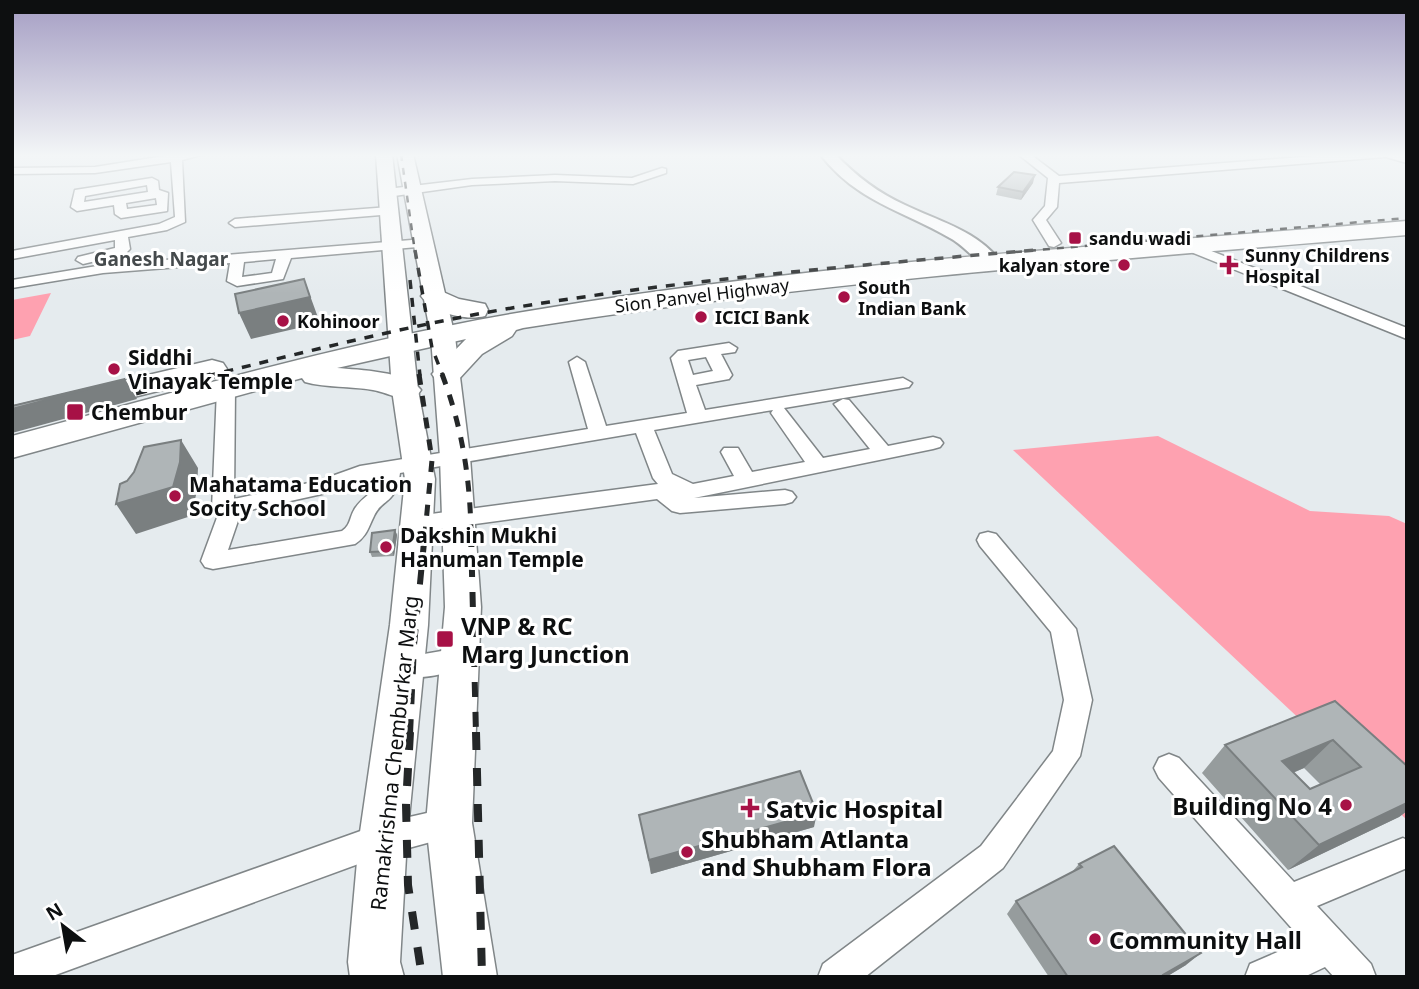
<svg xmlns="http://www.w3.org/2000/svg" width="1419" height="989" viewBox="0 0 1419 989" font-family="'Noto Sans',sans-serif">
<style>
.green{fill:#fea1b0}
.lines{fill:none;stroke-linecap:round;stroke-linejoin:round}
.minor-casing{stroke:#808688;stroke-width:3}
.tertiary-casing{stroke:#808688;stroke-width:4}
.secondary-casing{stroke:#808688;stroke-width:3}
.trunk-casing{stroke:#808688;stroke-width:3}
.minor{fill:#fff;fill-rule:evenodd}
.tertiary{fill:#fff;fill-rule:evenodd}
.secondary{fill:#fff;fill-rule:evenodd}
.trunk{fill:#fff;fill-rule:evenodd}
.rail-far4{stroke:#242728;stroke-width:2.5;stroke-dasharray:7 7;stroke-linecap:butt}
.rail-far3{stroke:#242728;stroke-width:3.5;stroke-dasharray:9 9;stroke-linecap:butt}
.rail-far2{stroke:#242728;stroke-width:5;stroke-dasharray:11 11;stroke-linecap:butt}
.rail-far1{stroke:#242728;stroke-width:6;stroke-dasharray:15 15;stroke-linecap:butt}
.rail{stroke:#242728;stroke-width:8;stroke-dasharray:18 18;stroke-linecap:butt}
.wall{fill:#969c9d;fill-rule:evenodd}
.shaded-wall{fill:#7a7f80}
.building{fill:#afb5b7;stroke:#7a7f80;stroke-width:2;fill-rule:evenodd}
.poi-dot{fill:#a71146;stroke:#fff;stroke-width:2.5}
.labels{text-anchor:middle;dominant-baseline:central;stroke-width:6;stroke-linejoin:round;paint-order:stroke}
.far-poi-label{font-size:18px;font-weight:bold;fill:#0d0f10;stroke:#fff;text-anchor:start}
.far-street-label{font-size:18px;fill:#0d0f10;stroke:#fff}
.far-neighbourhood-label{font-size:19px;font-weight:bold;fill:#454a4c;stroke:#fff}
.poi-label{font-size:21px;font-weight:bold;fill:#0d0f10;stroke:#fff;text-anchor:start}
.street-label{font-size:21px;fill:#0d0f10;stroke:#fff}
.near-poi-label{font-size:24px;font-weight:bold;fill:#0d0f10;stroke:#fff;text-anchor:start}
</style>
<rect width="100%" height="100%" fill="#e5ebee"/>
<path class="green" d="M51,293L30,336L12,340V300Z
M1158,436L1310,511L1389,516L1407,524V820L1013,450Z"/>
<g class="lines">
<defs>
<path id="minor" d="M177,154H205L182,160L185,222L167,230L128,237L130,249L125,254L83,264L76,260L78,257L115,248V240L12,259V251L159,224L175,217L171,162L95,173L12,174V168L95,167Z
M1018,154H1030L1059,176L1340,154H1390L1385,157L1059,183L1057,207L1046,220L1061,243L1054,247L1049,246L1033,220L1045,206L1048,178Z
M662,168L666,169V173L633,184L555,181L472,185L387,197L381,193L387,189L472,179L555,175L632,178Z
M152,178L158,181L159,190L168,193L167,211L121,218L115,214L114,205L77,211L71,207L75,190ZM147,185L148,192L84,202L85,196ZM156,198L157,205L127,209L126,203Z
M389,207L395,211L393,214L235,227L229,223L235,219Z
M424,239L429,240V246L291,258L283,279L237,286L227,281L230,263L103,273L12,288V280L103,265ZM276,259L272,273L242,277L244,262Z
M1191,243L1407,328V339L1186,250V244Z
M729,343L737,348L735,352L721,354L732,375L729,379L696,385L705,410L903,378L912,383L909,387L784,408L823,458L870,449L834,404L843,399L849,400L888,446L933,437L940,439L943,443L940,447L933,449L694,498L785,490L792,492L796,497L792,502L785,504L680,513L672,511L657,499L416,532L408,529L405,524L408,519L416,516L658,484L653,478L636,433L400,473C396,505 382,498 374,516C368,528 367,536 355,544L213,569L205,567L201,561L218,515L212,509L217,389L220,385L226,384L235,389L234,499L318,481L360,466L588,429L569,362L577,357L585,362L606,426L687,413L671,358L678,351ZM706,357L713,371L693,375L688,360ZM773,410L771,413L805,462L752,472L738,448H724L721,452L734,476L693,484L672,474L654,430ZM379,476C376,494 365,494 356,507C349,516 352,524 342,531L228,550L241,512L322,494Z
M988,532L996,534L1076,629L1092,700L1080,756L1003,868L865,977H818L823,964L981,846L1053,751L1064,700L1051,632L980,546L977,540L980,534Z
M459,648L468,651L472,659L468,667C449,673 414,682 395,675L391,667L395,659Z
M1169,754L1179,758L1294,882L1403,838L1407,840V868L1317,906L1371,964L1376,977H1334L1325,967L1304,977H1245L1250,964L1303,941L1159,778L1154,768L1159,758Z
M449,808L460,812L464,823L460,834L383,855L50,977H12V955L383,823Z"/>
<path id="tertiary" d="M820,154H835C856,176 878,193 905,205C940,222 979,231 1002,264L993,270C980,266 964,245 950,238C902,210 857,202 820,154Z"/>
<path id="secondary" d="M376,154H392L418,390L435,479L428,625L407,839L400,962L404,977H350L348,962L359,839L390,625L405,479L392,390Z
M397,154H413L455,337L470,457L481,607L472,823L497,977H443L426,823L445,607L440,457L431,337Z
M1384,154H1407V163L1386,157Z"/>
<path id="trunk" d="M1407,221V235C1111,260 816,281 523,328L516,330L512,336L482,354L458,380L447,383L436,380L432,374L466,339L337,368C359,370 407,371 421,390L416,397C399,401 389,393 373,390C350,386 327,388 305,382L302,378L12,458V436C181,391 350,341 523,312C815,262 1112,246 1407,221Z
M434,288L459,299L485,304L488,310L485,316C465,321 433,313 421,296L425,290Z
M212,360L223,363L227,369L223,375L12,427V407Z"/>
</defs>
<use href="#minor" class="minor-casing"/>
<use href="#tertiary" class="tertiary-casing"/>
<use href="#secondary" class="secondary-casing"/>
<use href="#trunk" class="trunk-casing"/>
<use href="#minor" class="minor"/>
<use href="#tertiary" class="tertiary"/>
<use href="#secondary" class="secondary"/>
<use href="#trunk" class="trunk"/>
<path class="rail-far4" d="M401,154L415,252
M1015,252L1407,218"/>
<path class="rail-far3" d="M415,250L432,348L443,376
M410,280L420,376
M207,376C310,351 414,324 518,307C689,279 862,265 1035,250"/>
<path class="rail-far2" d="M419,374L432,460L425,533
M442,374C462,427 470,477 471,533
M136,393L215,374"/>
<path class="rail-far1" d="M471,532L476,734
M410,734L414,645L425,532"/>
<path class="rail" d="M410,732L406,805L408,885L422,977
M476,732L482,977"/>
</g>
<path class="wall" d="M1033,183L1021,200L996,195L998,187Z
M395,530L397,535L394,556L372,557L370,552Z
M1335,701L1407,766V811L1399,817L1288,870L1202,773L1225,745ZM1304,768L1321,785L1310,789L1293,773Z
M639,815L814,827L651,874Z
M1079,864L1186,965L1166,977H1049L1007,914L1016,901L1072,872Z"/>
<path class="shaded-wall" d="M1035,175L1033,183L1021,200L1023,192Z
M304,279L320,323L251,339L239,313Z
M125,379L137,399L12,433V409Z
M181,440L198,468L197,491L191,516L136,534L116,504Z
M395,530L397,535L394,556L392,551Z
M1333,740L1304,768L1263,785L1282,761Z
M1407,803V811L1399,817L1288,870L1319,845Z
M817,813L814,827L651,874L649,860Z
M1201,953L1186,965L1166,977H1161Z"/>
<path class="building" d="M1014,172L1035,175L1023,192L998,187Z
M304,279L310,297L239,313L235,294Z
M125,379L12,409V406Z
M181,440L180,462L173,487L116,504L120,484L127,481L134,472L144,447Z
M395,530L392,551L370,552L372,533Z
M1335,701L1407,766V803L1319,845L1225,745ZM1333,740L1361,767L1310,789L1282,761Z
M800,771L817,813L649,860L639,815Z
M1114,846L1201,953L1163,975L1164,977H1068L1016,901L1082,867L1079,864Z"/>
<linearGradient id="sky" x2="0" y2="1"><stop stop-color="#a49dc3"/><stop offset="0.53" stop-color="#f3f6f7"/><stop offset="1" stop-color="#f3f6f7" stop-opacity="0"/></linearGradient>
<rect width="1419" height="293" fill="url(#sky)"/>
<g class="poi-dot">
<rect x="1068" y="231" width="14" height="14" rx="3.5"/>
<circle cx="1124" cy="265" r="7"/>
<path d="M1225.5 254.5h7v7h7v7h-7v7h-7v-7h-7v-7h7z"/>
<circle cx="844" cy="297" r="7"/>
<circle cx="701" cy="317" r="7"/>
<circle cx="283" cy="321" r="7"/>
<circle cx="114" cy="369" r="7"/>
<rect x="66" y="403" width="18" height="18" rx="3.5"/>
<circle cx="175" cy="496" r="7"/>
<circle cx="386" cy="547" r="7"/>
<rect x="436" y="630" width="18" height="18" rx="3.5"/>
<circle cx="1346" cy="805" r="7"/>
<path d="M746.5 797.5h7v7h7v7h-7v7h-7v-7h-7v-7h7z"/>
<circle cx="687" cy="852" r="7"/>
<circle cx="1095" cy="939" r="7"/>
</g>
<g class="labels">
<g class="far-poi-label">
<text x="1089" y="238">sandu wadi</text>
<text x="1245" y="255">Sunny Childrens<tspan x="1245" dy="21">Hospital</tspan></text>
<text x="1110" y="265" text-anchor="end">kalyan store</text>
<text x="858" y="287">South<tspan x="858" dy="21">Indian Bank</tspan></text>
<text x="715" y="317">ICICI Bank</text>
<text x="297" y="321">Kohinoor</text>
</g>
<g class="far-street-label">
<text transform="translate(702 295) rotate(-7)">Sion Panvel Highway</text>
</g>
<g class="far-neighbourhood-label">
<text x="161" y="259">Ganesh Nagar</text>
</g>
<g class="poi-label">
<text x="128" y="357">Siddhi<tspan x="128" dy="24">Vinayak Temple</tspan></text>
<text x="91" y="412">Chembur</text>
<text x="189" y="484">Mahatama Education<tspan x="189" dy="24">Socity School</tspan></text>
<text x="400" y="535">Dakshin Mukhi<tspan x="400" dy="24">Hanuman Temple</tspan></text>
</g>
<g class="street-label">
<text transform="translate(394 753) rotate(-84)">Ramakrishna Chemburkar Marg</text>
</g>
<g class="near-poi-label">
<text x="461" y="625">VNP &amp; RC<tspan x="461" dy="28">Marg Junction</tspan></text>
<text x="1332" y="805" text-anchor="end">Building No 4</text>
<text x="766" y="808">Satvic Hospital</text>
<text x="701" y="838">Shubham Atlanta<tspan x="701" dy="28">and Shubham Flora</tspan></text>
<text x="1109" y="939">Community Hall</text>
</g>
</g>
<rect width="1419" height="989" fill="none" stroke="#0d0f10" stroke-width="28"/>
<g transform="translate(63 926) rotate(329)" stroke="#ffffff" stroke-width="5" paint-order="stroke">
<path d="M0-5L12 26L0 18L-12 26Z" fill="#0d0f10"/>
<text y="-10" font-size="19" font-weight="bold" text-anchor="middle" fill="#0d0f10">N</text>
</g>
</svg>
